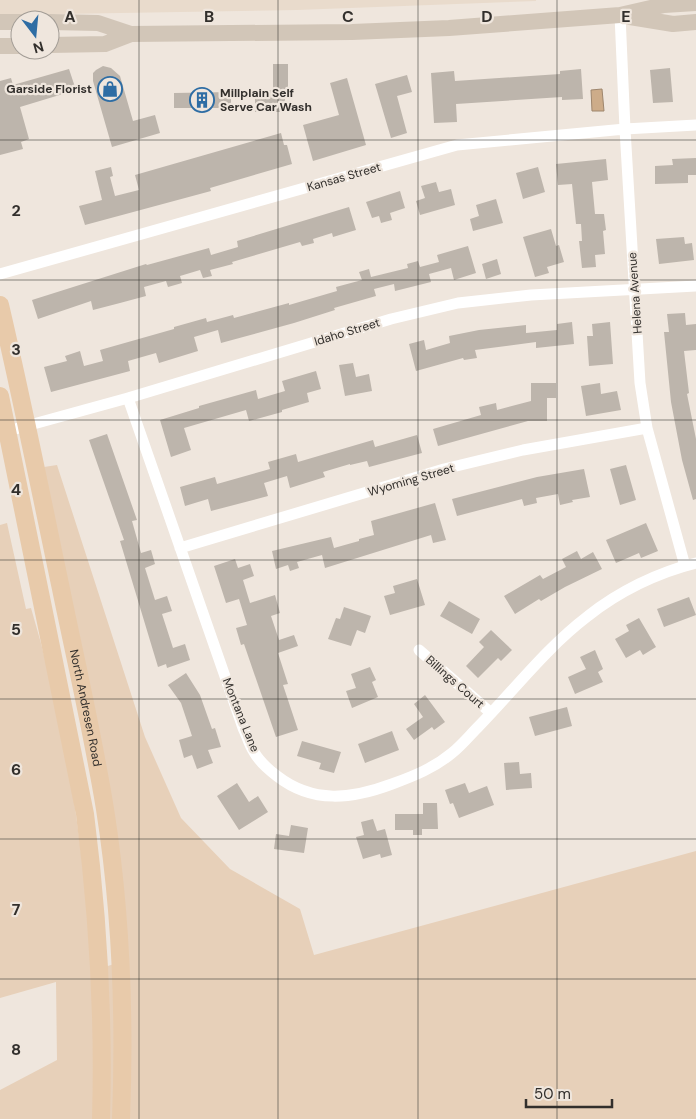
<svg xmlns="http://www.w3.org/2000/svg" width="696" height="1119" viewBox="0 0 696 1119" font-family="'DM Sans',sans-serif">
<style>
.built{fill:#e9dbcc}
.green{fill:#e7d0b9}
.water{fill:#cdac89;stroke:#9e866d}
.building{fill:#bdb5ac}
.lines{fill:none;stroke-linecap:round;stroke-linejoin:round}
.street{stroke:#fff;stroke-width:11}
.secondary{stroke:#d2c6b8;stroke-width:16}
.primary{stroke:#e8caaa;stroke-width:18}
.grid{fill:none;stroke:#322f2c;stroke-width:1;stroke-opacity:0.55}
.labels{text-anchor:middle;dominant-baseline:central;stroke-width:4.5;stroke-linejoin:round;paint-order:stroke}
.poi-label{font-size:12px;font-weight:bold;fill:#322f2c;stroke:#efe6dd;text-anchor:end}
.street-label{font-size:12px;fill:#322f2c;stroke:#efe6dd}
.grid-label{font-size:16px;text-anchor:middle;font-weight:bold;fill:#322f2c;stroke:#efe6dd;stroke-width:4.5;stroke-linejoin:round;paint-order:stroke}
</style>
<rect width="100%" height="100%" fill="#efe6dd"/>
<path class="built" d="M0,0H536V1L297,10L0,15Z"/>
<path class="green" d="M57,465L145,737L181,818L230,869L300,909L314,955L696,851V1119H0V1090L57,1060L56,982L0,998V525L7,523L26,609L31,608C44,652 55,696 64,741C78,816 86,894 95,970L127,960L44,467Z"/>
<path class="water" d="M602,89L604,111H592L591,90Z"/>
<path class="building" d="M273,64H288V92H285V105H283V112H255V91L273,90Z
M103,66L111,68L120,76L133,121L155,115L160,133L112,147L93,81V73L96,70Z
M670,68L673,102L653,103L650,70Z
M69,69L76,90L20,107L29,139L21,142L23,149L0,155V81L11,78L13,85Z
M581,69L583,99L562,100V97L456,104L457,122L434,123L431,73L454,71L455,81L560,74V71Z
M407,75L412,92L397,96L407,133L391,138L375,84Z
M347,78L366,145L313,161L303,125L339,115L330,83Z
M231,92V108H174V93Z
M281,133L284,145H287L292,164L210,188L211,191L85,225L79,206L102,200L95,171L111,167L113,176L110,177L115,196L139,190L135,175Z
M696,158V175H688V183L655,184V166L673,165L672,159Z
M606,159L608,180L592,182L595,214H604L606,230L603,231L605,254L595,255L596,267L582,268L579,241H582L581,224H576L572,184L558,185L556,164Z
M538,167L545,192L523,199L516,173Z
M436,182L439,192L451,189L455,205L420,215L416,201L425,198L421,186Z
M400,191L405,208L390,213L392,220L381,223L379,216L372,218L366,202Z
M496,199L503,223L473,231L470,219L479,216L476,205Z
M349,207L356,230L333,237L332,233L313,239L314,243L302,246L300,242L232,262L233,264L210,270L212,276L203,278L200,270L180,276L182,283L168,287L166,281L144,287L146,296L120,303L93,310L91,301L38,319L32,300L146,264L147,265L209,248L211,255L238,247L237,241Z
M551,229L556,246L559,245L564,262L547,267L549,273L535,277L523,237Z
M684,237L685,244L692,243L694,260L659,264L656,239Z
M468,246L476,273L454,280L451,268L429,274L431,282L395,291L394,284L374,289L376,296L334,308L335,310L294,323L221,343L218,330L194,337L198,351L159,363L156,353L128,361L130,371L51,392L44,367L67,361L65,356L80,351L84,366L103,361L100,350L174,329V327L206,318L207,322L233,315L234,318L289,303V305L337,291L336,287L362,280L359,272L369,269L371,277L408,268L407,264L418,261L420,267L439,262L437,255Z
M497,259L501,274L486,279L482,264Z
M685,313L686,325L696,324V350L684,351L689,393L687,394L696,439V499L693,500L682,460L671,402L664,332H669L667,314Z
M572,322L574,344L536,348V342L475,350L477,358L464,360L463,358L416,371L409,344L424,340L426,350L450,343L449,336L479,330L526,325V333L557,330V324Z
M610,322L613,364L589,366L587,336H593L592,324Z
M353,363L356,377L369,374L372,391L345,396L339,365Z
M316,371L321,389L307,393L309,402L282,410V412L249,421L246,410L184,428L191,450L171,457L160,420L199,408V406L256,390L258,399L285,391L282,381Z
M531,383H556V398H547V421H528L438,446L433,429L481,415L479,407L496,403L497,410L531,401Z
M600,383L601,394L617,391L621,410L586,416L581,386Z
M107,434L137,520L132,521L141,553L151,550L155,564L145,568L155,600L167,596L172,611L162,614L173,648L185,644L190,660L167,668L166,664L158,667L120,541L124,540L89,440Z
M417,435L422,453L369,467L367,461L350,465V464L323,472L325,477L290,488L287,476L264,483L268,496L211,511L208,499L185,506L180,487L215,477L217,484L270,469L268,462L296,454L298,462L373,440L375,447Z
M626,465L636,500L620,505L610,469Z
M584,469L590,497L572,500L573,502L560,505L558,494L536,498L537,503L524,506L522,499L457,516L452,499L537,477Z
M435,503L446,540L433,543L431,535L325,568L322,555L297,562L299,568L290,571L288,565L276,569L272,551L331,537L334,548L359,541V539L374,535L371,521Z
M646,523L658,551L641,558L639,553L616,563L606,540Z
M577,551L581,559L593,552L602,569L565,587L541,601L539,599L515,614L504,596L540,575L543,579L566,567L562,559Z
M235,559L238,568L250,564L254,576L243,580L250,603L275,595L280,613L271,616L279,640L294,635L298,646L278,653L288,684L283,685L298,730L276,737L244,644L241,645L236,628L247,625L239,599L226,603L214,566Z
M417,579L425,605L390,615L384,596L395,593L393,586Z
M689,597L696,615L664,627L657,609Z
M449,601L480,619L472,634L440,616Z
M344,607L371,616L365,633L357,630L351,646L328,639L336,618L340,619Z
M639,618L656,647L643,655L640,650L626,658L615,639L629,631L626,625Z
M491,630L512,650L501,661L498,658L478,678L466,666L484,647L479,642Z
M595,650L603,669L598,672L603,682L575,694L568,677L586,669L580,657Z
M370,667L376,680L372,682L378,697L352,708L346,691L356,688L351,674Z
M186,673L200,695L212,729L215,728L221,747L208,750L213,763L197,769L192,755L184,758L179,740L192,736L181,703L168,685Z
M425,695L445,722L434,730L432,727L414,740L406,729L423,717L414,704Z
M567,707L572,726L535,736L529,717Z
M392,731L399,750L365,763L358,744Z
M302,741L341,752L334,773L319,769L321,763L297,756Z
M519,762L520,774L531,773L532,788L506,790L504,763Z
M237,783L249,802L258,796L268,812L239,830L217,796Z
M465,783L469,793L487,786L494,805L459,818L453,803L450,804L445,790Z
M423,803H437L438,829H422V835H413V830H395V814H423Z
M373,819L377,831L385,829L392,855L381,858L380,854L363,859L356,837L364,835L361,822Z
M291,825L308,828L304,853L274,849L276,834L289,836Z"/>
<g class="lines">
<path class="street" d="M620,15L625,129L640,383L647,428L685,566
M0,274L457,145L625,129L696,125
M128,398L243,728C247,736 249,745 254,752C259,761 269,770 277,776C313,804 352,799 392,784C414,776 434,768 452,753C462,745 470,735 479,726C515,689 546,648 588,616C618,592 658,572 696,563
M8,431L128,398L391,319L458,303L531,295L696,286
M180,548L444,469L523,450L647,428
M419,650L491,713"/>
<path class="secondary" d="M630,17L673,24L696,22
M0,22H20
M50,22L98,23L131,34L352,32L449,28L620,15L664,5L696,3
M50,45L105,44L131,34
M0,46H20"/>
<g class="primary">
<path id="s1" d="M0,305C22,399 41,494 61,589C76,662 93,735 105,809C121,911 125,1016 121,1119"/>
<path d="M0,396L85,814C98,916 104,1017 101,1119"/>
</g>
</g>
<path class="grid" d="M139,0V1119M278,0V1119M418,0V1119M557,0V1119M0,140H696M0,280H696M0,420H696M0,560H696M0,699H696M0,839H696M0,979H696"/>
<defs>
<symbol id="shop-ring" viewBox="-11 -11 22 22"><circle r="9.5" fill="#efe6dd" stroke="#2e6da4" stroke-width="1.5"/><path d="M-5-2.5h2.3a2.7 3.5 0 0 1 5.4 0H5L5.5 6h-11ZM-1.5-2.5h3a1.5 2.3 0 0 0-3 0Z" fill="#2e6da4"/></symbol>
<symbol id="building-ring" viewBox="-11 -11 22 22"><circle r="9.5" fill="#efe6dd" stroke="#2e6da4" stroke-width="1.5"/><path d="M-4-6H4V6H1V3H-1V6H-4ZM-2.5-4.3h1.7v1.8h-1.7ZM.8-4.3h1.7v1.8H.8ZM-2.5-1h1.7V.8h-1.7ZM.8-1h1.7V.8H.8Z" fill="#2e6da4"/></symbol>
</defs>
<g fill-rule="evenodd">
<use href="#shop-ring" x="96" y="75" width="28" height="28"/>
<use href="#building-ring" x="188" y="86" width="28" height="28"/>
</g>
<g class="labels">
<g class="poi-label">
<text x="92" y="89">Garside Florist</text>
<text x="220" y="93" text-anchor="start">Millplain Self<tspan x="220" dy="14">Serve Car Wash</tspan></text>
</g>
<g class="street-label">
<text transform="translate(344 177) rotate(-16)">Kansas Street</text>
<text transform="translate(635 293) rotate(-94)">Helena Avenue</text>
<text transform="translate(347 332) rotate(-17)">Idaho Street</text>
<text transform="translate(411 480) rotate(-16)">Wyoming Street</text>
<text transform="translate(455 682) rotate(41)">Billings Court</text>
<text stroke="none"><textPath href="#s1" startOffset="412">North Andresen Road</textPath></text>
<text transform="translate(241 715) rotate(68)">Montana Lane</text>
</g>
</g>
<g class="grid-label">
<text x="70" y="22">A</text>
<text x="209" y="22">B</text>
<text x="348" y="22">C</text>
<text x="487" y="22">D</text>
<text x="626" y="22">E</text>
<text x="16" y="216">2</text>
<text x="16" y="355">3</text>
<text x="16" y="495">4</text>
<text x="16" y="635">5</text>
<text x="16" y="775">6</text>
<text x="16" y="915">7</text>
<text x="16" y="1055">8</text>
</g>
<g transform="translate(35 35) rotate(164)"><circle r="24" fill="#efe6dd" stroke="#a39d96"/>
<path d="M0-4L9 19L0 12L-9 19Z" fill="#2e6da4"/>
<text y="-8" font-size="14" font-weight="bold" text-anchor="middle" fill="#322f2c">N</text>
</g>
<path d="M526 1099v8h86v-8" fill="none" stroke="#322f2c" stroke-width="2.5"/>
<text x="534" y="1099" font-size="15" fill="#322f2c" stroke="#efe6dd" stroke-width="4" paint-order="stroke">50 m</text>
</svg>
